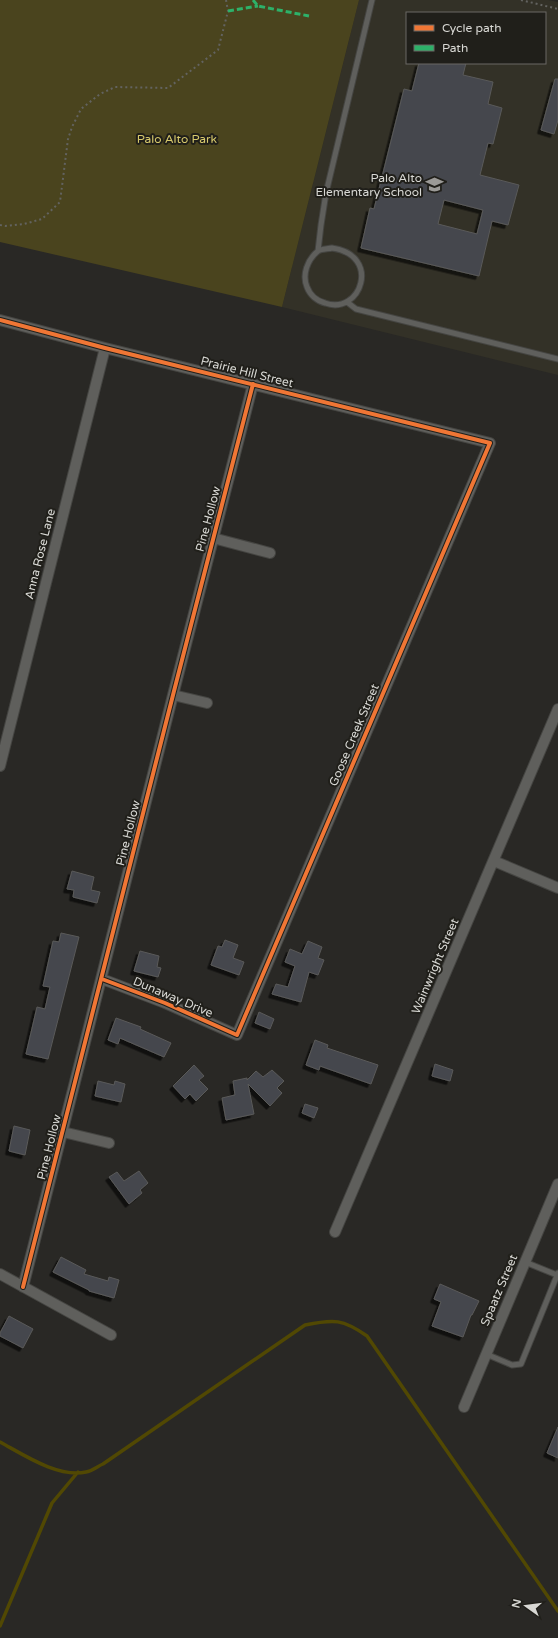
<svg xmlns="http://www.w3.org/2000/svg" width="558" height="1638" viewBox="0 0 558 1638" font-family="'Varela Round',sans-serif">
<style>
.built{fill:#333127;fill-rule:evenodd}
.green{fill:#4a441e}
.lines{fill:none;stroke-linecap:round;stroke-linejoin:round}
.stream{stroke:#514803;stroke-width:3.5}
.building{fill:#44464e;stroke:#5a5a59;fill-rule:evenodd;filter:url(#shadow)}
.service-casing{stroke:#454542;stroke-width:7}
.minor-casing{stroke:#454542;stroke-width:12}
.path{stroke:#636360;stroke-width:2;stroke-dasharray:2 3;stroke-linecap:butt}
.service{stroke:#5f5f5c;stroke-width:5}
.minor{stroke:#5f5f5c;stroke-width:10}
.quiet{stroke:#2db169;stroke-width:3;stroke-dasharray:6 3;stroke-linecap:butt}
.cycleway-casing{stroke:#201f1a;stroke-width:6}
.cycleway{stroke:#f07635;stroke-width:4}
.labels{text-anchor:middle;dominant-baseline:central;stroke-width:4;stroke-linejoin:round;paint-order:stroke}
.park-label{font-size:12px;fill:#d7c96c;stroke:#201f1a}
.poi-label{font-size:12px;fill:#d8d8d4;stroke:#201f1a;text-anchor:end}
.street-label{font-size:12px;fill:#d8d8d4;stroke:#201f1a}
</style>
<defs>
<filter id="shadow"><feDropShadow dx="-3.5" dy="3.5" stdDeviation="0" flood-color="#0009"/></filter>
</defs>
<rect width="100%" height="100%" fill="#292825"/>
<path class="built" d="M359,0H548L558,2V375L282,307ZM407,13H545V63H407Z"/>
<path class="green" d="M0,0H359L282,307L0,242Z"/>
<g class="lines">
<path class="stream" d="M0,1442C24,1455 58,1478 86,1472C92,1471 98,1466 103,1464L305,1325C334,1319 343,1319 367,1336L558,1611
M0,1626L52,1503L78,1472"/>
</g>
<path class="building" d="M419,63H466L463,75L493,82L488,104L502,108L493,144L488,143L480,175L519,185L508,225L492,221L479,276L361,248L370,208L374,209L404,89L412,91ZM444,200L483,210L477,234L438,224Z
M555,79H558V120L554,134L541,130Z
M72,871L94,877L91,890L100,892L97,903L73,897L74,890L67,889Z
M61,933L79,937L48,1059L26,1054L37,1007L45,1009L50,987L43,986L53,941L59,942Z
M225,940L238,945L233,958L244,962L239,975L211,965L218,946L222,947Z
M308,941L322,947L318,958L324,960L318,975L309,972L301,1002L272,994L276,984L288,987L295,966L285,962L290,949L302,954Z
M140,951L159,956L157,967L161,968L158,977L134,971Z
M259,1012L274,1019L270,1029L255,1023Z
M116,1018L141,1027L140,1029L171,1043L164,1057L120,1038L118,1044L108,1040Z
M315,1040L328,1045L327,1048L378,1065L371,1084L320,1066L319,1070L306,1065Z
M435,1064L453,1070L450,1081L432,1076Z
M194,1065L204,1076L199,1080L208,1089L196,1101L190,1094L185,1099L173,1086Z
M272,1070L284,1081L277,1088L282,1093L270,1106L248,1084L254,1114L226,1120L222,1098L235,1095L233,1081L247,1078V1080L256,1071L263,1077Z
M98,1081L114,1085L115,1081L125,1084L121,1102L95,1096Z
M305,1104L318,1108L314,1118L302,1113Z
M14,1126L30,1130L25,1155L9,1151Z
M139,1171L148,1183L140,1190L142,1193L129,1204L109,1177L117,1172L124,1181Z
M61,1257L86,1270L84,1274L108,1281L109,1277L119,1280L114,1298L89,1291V1290L53,1272Z
M440,1284L479,1301L472,1315H471L463,1337L432,1326L441,1302L434,1299Z
M9,1316L33,1329L23,1348L0,1336V1333Z
M558,1427V1458L547,1453Z"/>
<g class="lines">
<defs>
<path id="service" d="M332,248C382,255 361,316 325,303C317,301 310,295 307,287C302,275 307,260 318,251C321,249 328,249 332,248Z
M318,251L321,225L326,193L372,0
M347,302L356,309L558,359
M525,1262L557,1275
M486,1354L512,1365L521,1364L558,1273"/>
<path id="minor" d="M0,320L105,348L490,443L237,1035L165,1003L102,979
M213,538L270,553
M173,695L207,703
M0,766L105,348
M494,861L558,888
M63,1132L109,1143
M335,1232L558,709
M0,1274L111,1335
M23,1287L173,695L253,384
M464,1407L558,1184"/>
</defs>
<use href="#service" class="service-casing"/>
<use href="#minor" class="minor-casing"/>
<path class="path" d="M521,0L558,9
M0,225L5,226L24,224L42,219L60,202L68,139L72,127L81,109L100,94L115,87L168,88L218,50L228,11L226,0"/>
<use href="#service" class="service"/>
<use href="#minor" class="minor"/>
<path class="quiet" d="M253,0L258,6L309,16
M228,11L258,6"/>
<defs>
<path id="cycleway" d="M0,320L105,348L490,443L237,1035L165,1003L102,979
M23,1287L173,695L253,384"/>
</defs>
<use href="#cycleway" class="cycleway-casing"/>
<use href="#cycleway" class="cycleway"/>
</g>
<defs>
<symbol id="school-bare" viewBox="-9 -9 18 18"><path d="M0-5L7-2L0 1L-7-2ZM-4 1L0 2.5L4 1V4Q0 6-4 4Z" fill="#9b9a97" stroke="#201f1a" stroke-width="2.5" paint-order="stroke"/></symbol>
</defs>
<g fill-rule="evenodd">
<use href="#school-bare" x="422" y="172" width="25" height="25"/>
</g>
<g class="labels">
<g class="park-label">
<text x="177" y="139">Palo Alto Park</text>
</g>
<g class="poi-label">
<text x="422" y="178">Palo Alto<tspan x="422" dy="14">Elementary School</tspan></text>
</g>
<g class="street-label">
<text transform="translate(247 372) rotate(14)">Prairie Hill Street</text>
<text transform="translate(208 519) rotate(-75)">Pine Hollow</text>
<text transform="translate(40 554) rotate(-76)">Anna Rose Lane</text>
<text transform="translate(354 735) rotate(-67)">Goose Creek Street</text>
<text transform="translate(128 833) rotate(-76)">Pine Hollow</text>
<text transform="translate(435 966) rotate(-67)">Wainwright Street</text>
<text transform="translate(173 997) rotate(23)">Dunaway Drive</text>
<text transform="translate(49 1147) rotate(-76)">Pine Hollow</text>
<text transform="translate(499 1290) rotate(-67)">Spaatz Street</text>
</g>
</g>
<rect x="406" y="12" width="140" height="52" fill="#201f1a" stroke="#6a6964"/>
<rect x="414" y="25" width="20" height="6" fill="#f07635" stroke="#6a6964"/>
<text x="442" y="32" font-size="12" fill="#d8d8d4">Cycle path</text>
<rect x="414" y="45" width="20" height="6" fill="#2db169" stroke="#6a6964"/>
<text x="442" y="52" font-size="12" fill="#d8d8d4">Path</text>
<g transform="translate(526 1606) rotate(284)" stroke="#201f1a" stroke-width="3" paint-order="stroke">
<path d="M0-3L7 15L0 10L-7 15Z" fill="#d8d8d4"/>
<text y="-6" font-size="11" font-weight="bold" text-anchor="middle" fill="#d8d8d4">N</text>
</g>
</svg>
